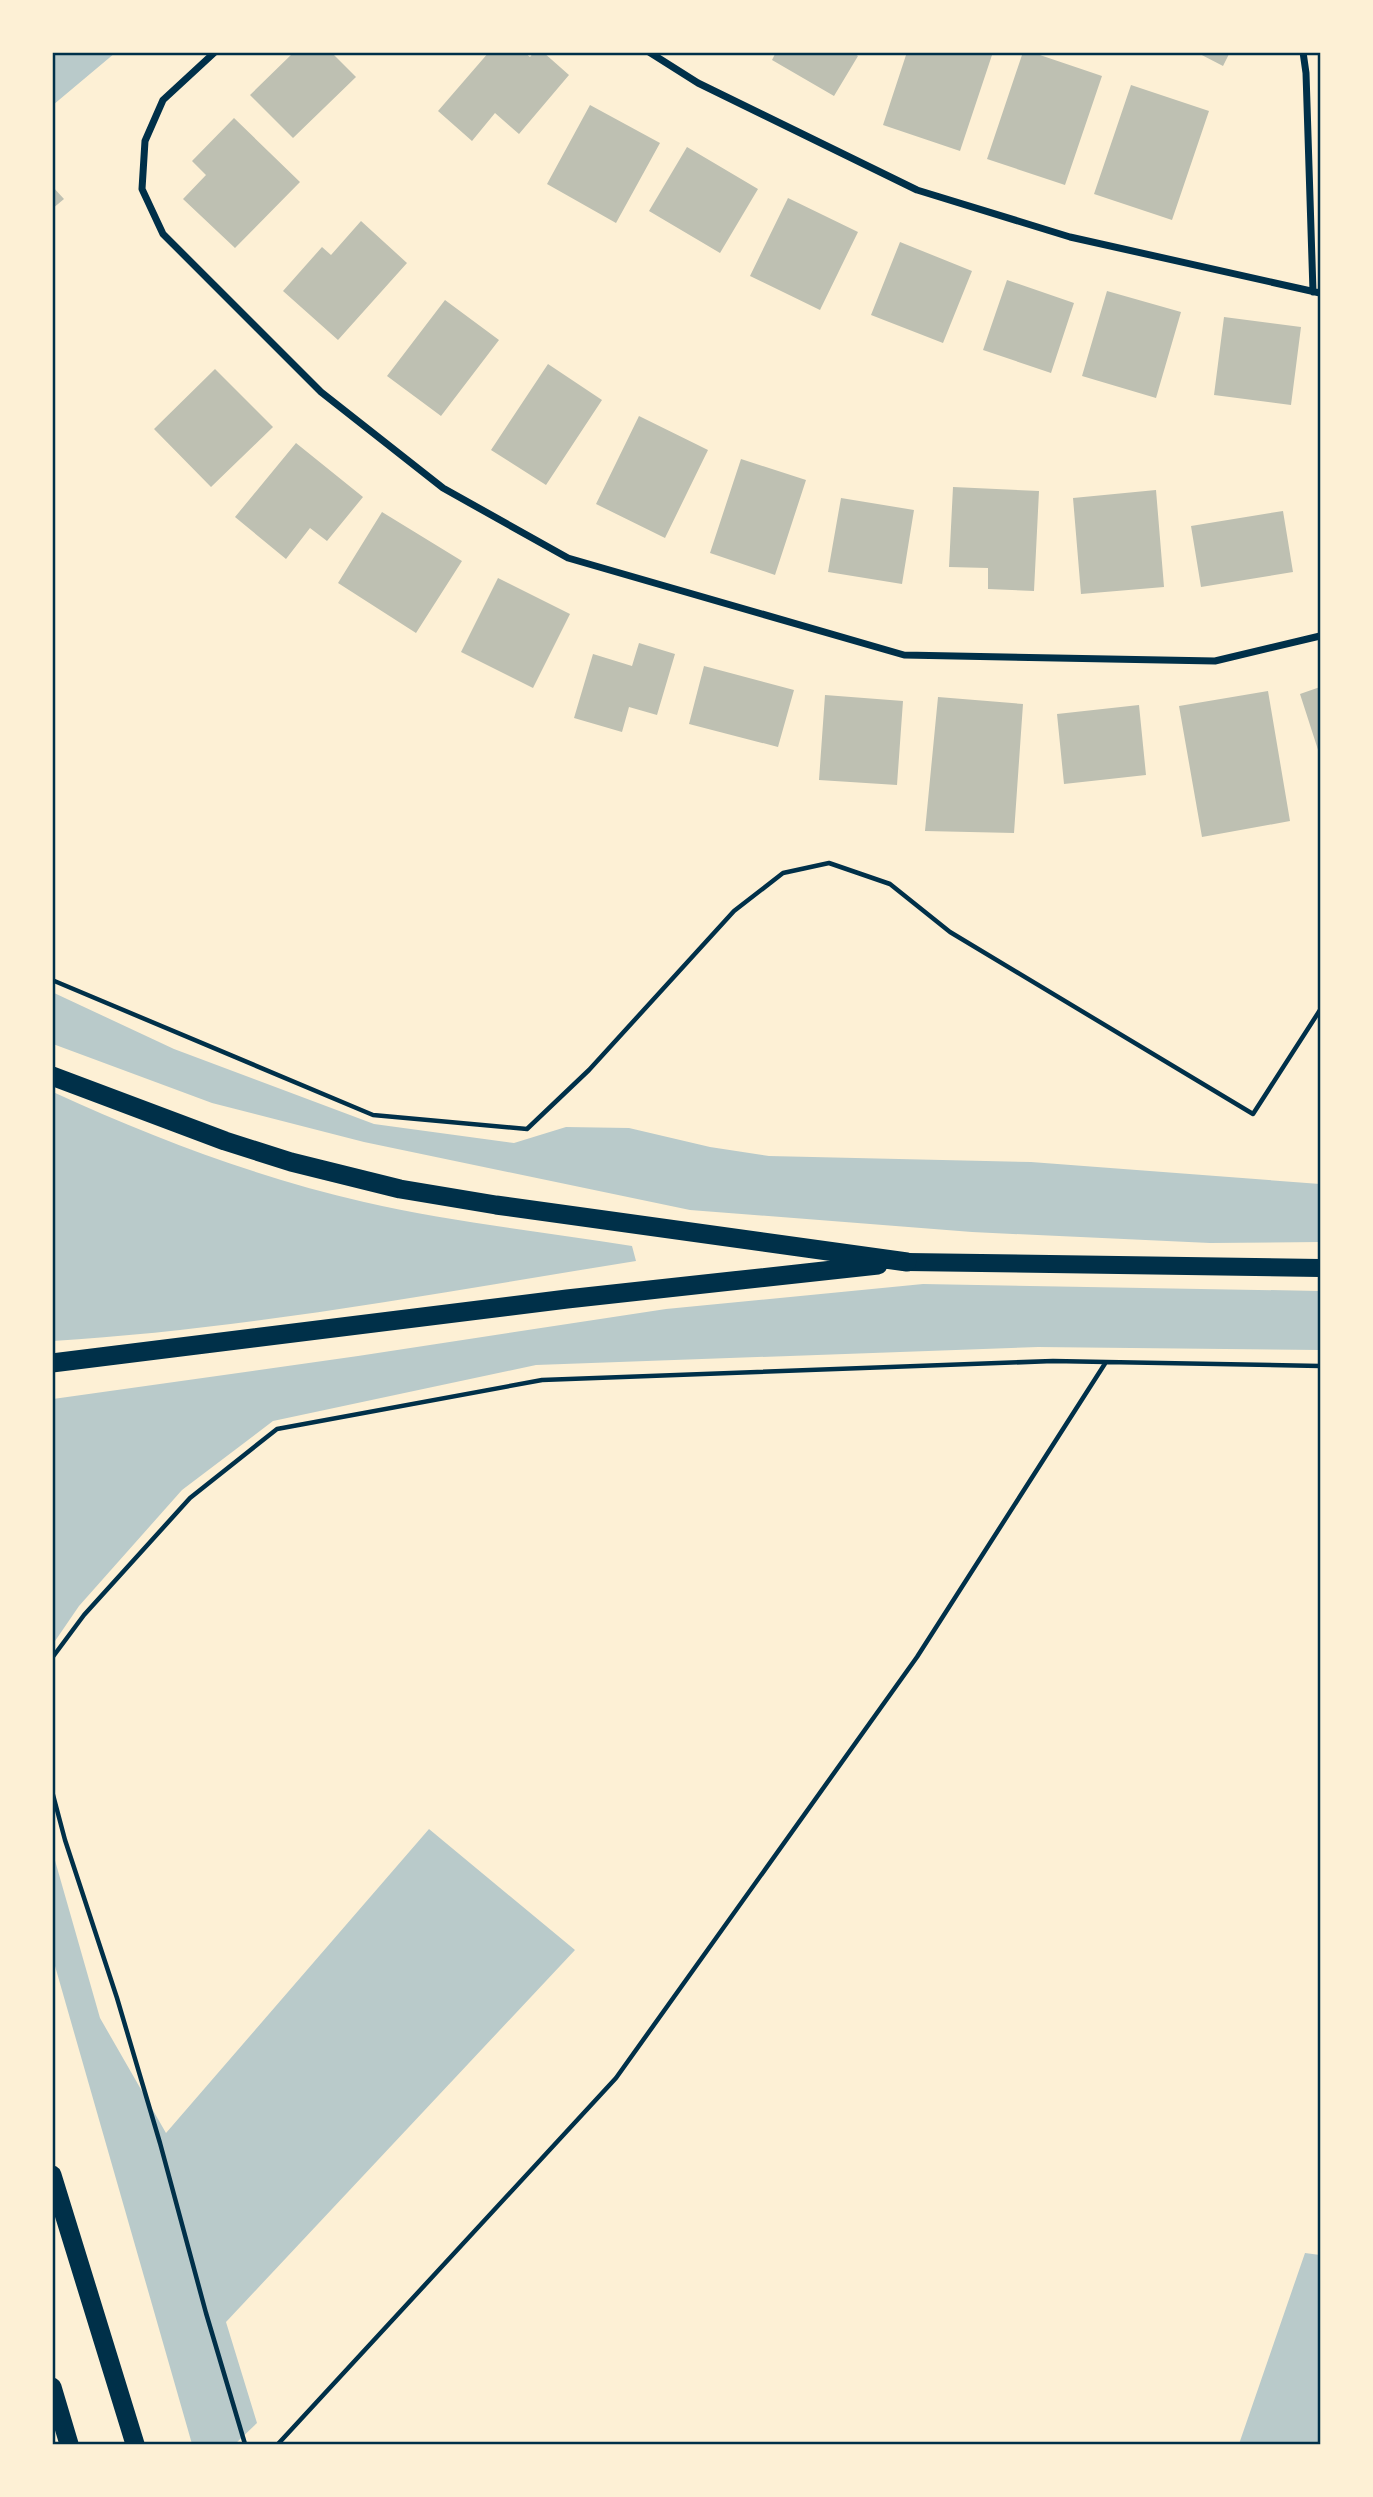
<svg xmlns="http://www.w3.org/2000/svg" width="1373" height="2497" viewBox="0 0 1373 2497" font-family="Montserrat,sans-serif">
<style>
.green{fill:#b9caca}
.building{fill:#bec0b2}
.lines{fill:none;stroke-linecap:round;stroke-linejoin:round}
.path{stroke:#003049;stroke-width:4.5}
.minor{stroke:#003049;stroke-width:7}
.primary{stroke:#003049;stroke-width:18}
.trunk{stroke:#003049;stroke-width:19}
.neatline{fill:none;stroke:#003049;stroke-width:2.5}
</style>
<rect width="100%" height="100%" fill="#fdf0d5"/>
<path class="green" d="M53,52H115V53L53,105Z
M52,992L174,1049L374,1124L514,1143L566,1127L629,1128L710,1147L769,1156L1031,1162L1320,1184V1242L1210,1243L972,1232L690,1210L364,1142L212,1103L53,1044Z
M53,1092C153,1138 256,1177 364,1202C452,1222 543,1232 632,1246L636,1261C442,1292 248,1329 53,1341Z
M923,1284L1320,1291V1350L1038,1347L536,1365L273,1421L182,1490L79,1606L53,1644V1399L358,1356L666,1309Z
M429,1829L575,1950L226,2322L257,2423L235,2444H192L53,1959L52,1850L100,2018L166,2133Z
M1305,2253L1320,2255V2444H1239Z"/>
<path class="building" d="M294,52H331L356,77L293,138L250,95Z
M489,52H524L530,57L534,52H543L569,75L519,134L495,113L472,141L438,111Z
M776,52H852L858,56L834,96L772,60Z
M907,52H993L960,151L883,125Z
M1023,52H1031L1102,76L1065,185L987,159Z
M1196,52H1230L1223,66Z
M1131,85L1209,111L1172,220L1094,194Z
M590,105L660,143L616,223L547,184Z
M234,118L300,182L235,248L183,199L206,175L192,161Z
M687,147L758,189L720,253L649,211Z
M52,186L64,199L52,209Z
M788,198L858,232L820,310L750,276Z
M361,221L407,263L338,340L283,291L322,247L331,255Z
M900,242L972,271L943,343L871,315Z
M1007,280L1074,303L1051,373L983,350Z
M1107,291L1181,312L1156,398L1082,376Z
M445,300L499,340L441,416L387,376Z
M1224,317L1301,327L1291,405L1214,395Z
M548,364L602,400L546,485L491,450Z
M215,369L273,427L211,487L154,429Z
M639,416L708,450L665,538L596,504Z
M296,443L363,497L327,541L310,528L286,559L235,517Z
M741,459L806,480L775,575L710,553Z
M953,487L1039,491L1034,591L988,589V568L949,567Z
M1156,490L1164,587L1081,594L1073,498Z
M841,498L914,510L902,584L828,572Z
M1283,511L1293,572L1201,587L1191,526Z
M382,512L462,561L416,633L338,583Z
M498,578L570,614L533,688L461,652Z
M639,643L675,654L657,715L629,707L622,732L574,718L593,654L632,666Z
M704,666L794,690L778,747L689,724Z
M1320,687V756L1300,694Z
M1268,691L1290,821L1202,837L1179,706Z
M825,695L903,701L897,785L819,780Z
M938,697L1023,704L1014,833L925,831Z
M1139,705L1146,775L1064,784L1057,714Z"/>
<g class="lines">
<path class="path" d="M52,980L373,1115L527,1129L589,1070L734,911L783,873L829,863L890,884L950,932L1253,1114L1320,1010
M52,1658L84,1615L190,1498L277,1429L542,1380L1053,1361L1106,1362
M52,1791L65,1840L117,1998L160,2143L206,2313L245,2444
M278,2444L616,2078L917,1657L1106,1362L1320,1366"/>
<path class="minor" d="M215,52L163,100L145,141L142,189L163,234L321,392L443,488L568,558L904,655L1215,661L1320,636
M649,52L698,83L917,190L1070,237L1320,293
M1303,52L1306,73L1313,292"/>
<path class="primary" d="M907,1262L1320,1268"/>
<path class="trunk" d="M52,1076L225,1141L291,1162L400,1189L496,1205L907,1262
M52,1363L567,1299L878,1265
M52,2175L135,2444
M52,2387L69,2444"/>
</g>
<rect width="1373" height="2497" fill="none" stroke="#fdf0d5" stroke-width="108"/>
<rect x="54" y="54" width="1265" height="2389" class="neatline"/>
</svg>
